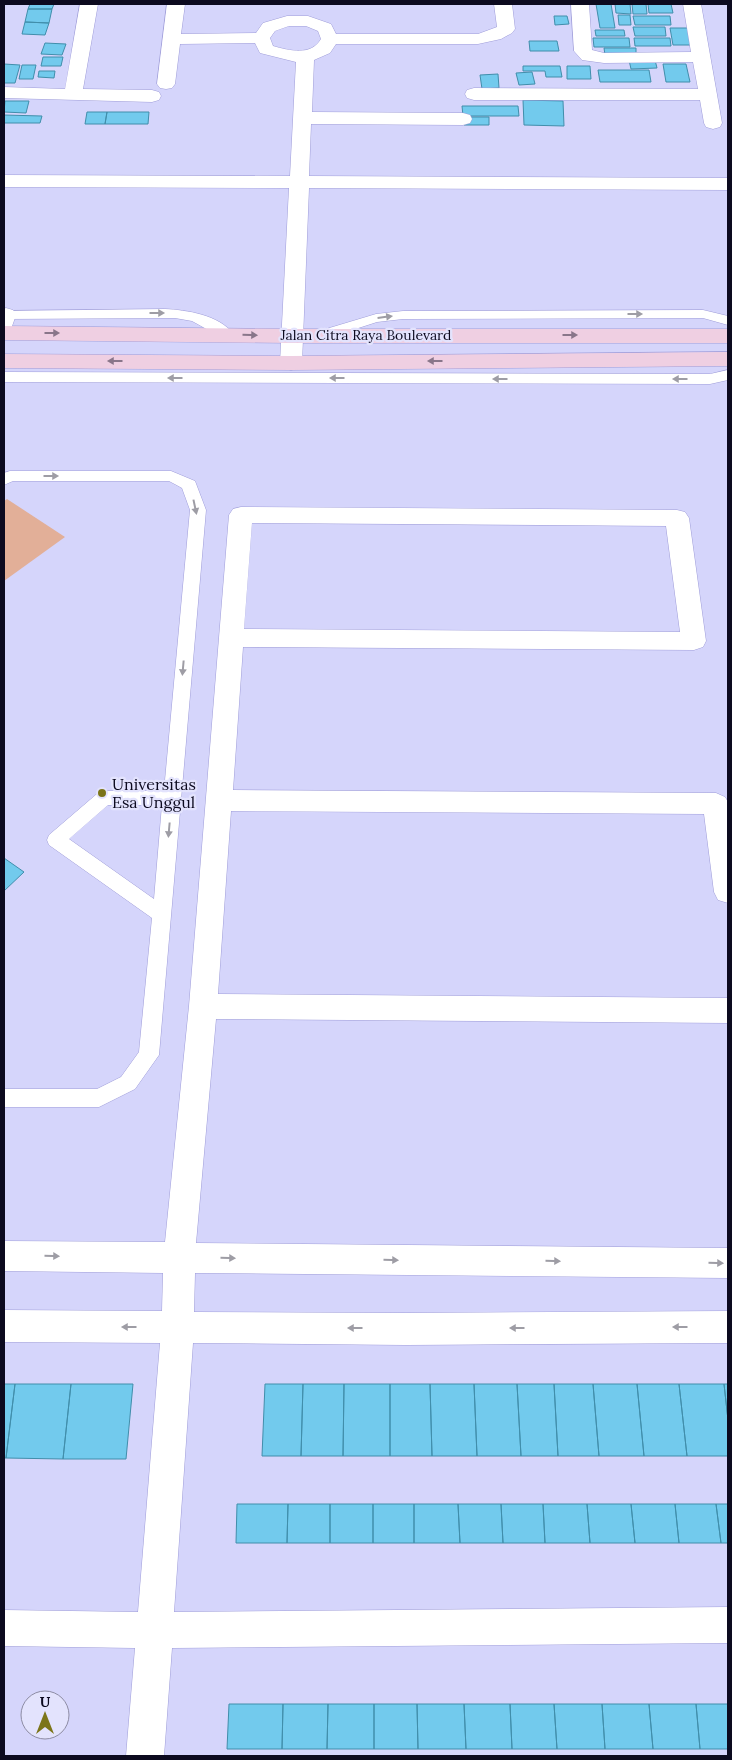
<svg xmlns="http://www.w3.org/2000/svg" width="732" height="1760" viewBox="0 0 732 1760" font-family="Lora,serif">
<style>
.green{fill:#e2af98}
.building{fill:#72caed;stroke:#418eab}
.lines{fill:none;stroke-linecap:round;stroke-linejoin:round}
.lane-casing{stroke:#9f9dd9;stroke-width:1}
.street-casing{stroke:#9f9dd9;stroke-width:1}
.secondary-casing{stroke:#9f9dd9;stroke-width:1}
.lane{fill:#fff;fill-rule:evenodd}
.street{fill:#fff;fill-rule:evenodd}
.secondary{fill:#efcfe2;fill-rule:evenodd}
.oneway{fill:#9e9da5}
.oneway2{fill:#89768a}
.poi-dot{fill:#7c7519;stroke:#e3e3fd;stroke-width:2}
.labels{text-anchor:middle;dominant-baseline:central;stroke-width:4.5;stroke-linejoin:round;paint-order:stroke}
.far-street-label{font-size:14px;fill:#0c0a1f;stroke:#e3e3fd}
.poi-label{font-size:16px;fill:#0c0a1f;stroke:#e3e3fd;text-anchor:start}
</style>
<rect width="100%" height="100%" fill="#d5d5fb"/>
<path class="green" d="M7,499L65,537L4,581V501Z"/>
<path class="building" d="M30,4H54L52,9H28Z
M596,4H611L615,28H600Z
M615,4H630L631,14L616,13Z
M632,4H646L647,14H633Z
M648,4H671L673,13H649Z
M28,9H52L49,23L25,22Z
M618,15H630L631,25H619Z
M554,16H567L569,24L555,25Z
M633,16H670L671,25H635Z
M25,22L49,23L45,35L22,34Z
M633,27H665L666,36H635Z
M670,28H692L695,45H673Z
M595,30H624L625,36H596Z
M593,38H629L630,47H594Z
M634,38H670L671,46H635Z
M529,41H557L559,51H530Z
M45,43L66,44L62,55L41,54Z
M604,48H636V55H605Z
M43,57H63L61,66H41Z
M629,60H655L657,68L631,69Z
M4,64L20,65L15,83H4Z
M663,64H686L690,82H666Z
M22,65H36L33,79H19Z
M523,66H560L562,77H546L545,71H523Z
M567,66H590L591,79H567Z
M598,70H649L651,82H600Z
M39,71H55L54,78L38,77Z
M532,72L535,84L519,85L516,73Z
M498,74L499,88L482,89L480,75Z
M523,100L563,101L564,126L524,125Z
M5,101H29L26,113L4,112Z
M462,106H518L519,116H463Z
M87,112H107L105,124H85Z
M107,112H149L148,124H105Z
M4,115L42,116L40,123H4Z
M464,117H489V125H464Z
M4,858L24,872L4,891Z
M4,1384H15L6,1458H4Z
M15,1384H71L63,1459L6,1458Z
M71,1384H133L126,1459H63Z
M265,1384H303L301,1456H262Z
M303,1384H344L343,1456H301Z
M344,1384H390V1456H343Z
M390,1384H430L432,1456H390Z
M430,1384H474L477,1456H432Z
M474,1384H517L521,1456H477Z
M517,1384H554L558,1456H521Z
M554,1384H593L599,1456H558Z
M593,1384H637L644,1456H599Z
M637,1384H679L687,1456H644Z
M679,1384H724L728,1420V1456H687Z
M724,1384H728V1420Z
M237,1504H288L287,1543H236Z
M288,1504H330V1543H287Z
M330,1504H373V1543H330Z
M373,1504H414V1543H373Z
M414,1504H458L460,1543H414Z
M458,1504H501L503,1543H460Z
M501,1504H543L545,1543H503Z
M543,1504H587L590,1543H545Z
M587,1504H631L635,1543H590Z
M631,1504H675L679,1543H635Z
M675,1504H716L721,1543H679Z
M716,1504H728V1543H721Z
M229,1704H283L282,1749H227Z
M283,1704H328L327,1749H282Z
M328,1704H374V1749H327Z
M374,1704H417L418,1749H374Z
M417,1704H464L466,1749H418Z
M464,1704H510L512,1749H466Z
M510,1704H554L557,1749H512Z
M554,1704H602L605,1749H557Z
M602,1704H649L653,1749H605Z
M649,1704H696L700,1749H653Z
M696,1704H728V1749H700Z"/>
<g class="lines">
<defs>
<path id="lane" d="M165,309C186,310 220,315 233,334L231,337H221L192,321L175,318L4,319V311Z
M703,310L728,316V325L703,318L403,319L377,322L321,340L316,338L314,335L316,332L376,314L403,311Z
M728,370V380L710,384L4,382V372L710,374Z
M10,471H171L195,481L206,510L159,1055L135,1089L99,1107H4V1089H97L121,1077L139,1052L152,918L49,845L47,840L49,835L98,793L104,791H164L190,510L182,488L169,481H13L4,485V473ZM108,805H162L154,899L69,839Z"/>
<path id="street" d="M80,4H98L83,89L152,90L159,92L161,96L159,100L152,102L4,98V87L65,89Z
M167,4H185L181,34L256,33L263,23L287,16H308L331,24L336,34H478L497,27L494,4H512L515,29L512,33L501,39L478,44H336L330,53L314,60L312,112L463,113L470,115L472,119L470,123L463,125L311,124L309,176L728,178V190L309,188L302,363L299,368L291,370L283,368L280,363L289,188L4,187V175L290,176L296,62L260,53L255,43L180,44L175,84L172,88L166,89L160,88L157,84ZM289,26H306L318,31L321,39C311,56 290,51 273,46L270,38L275,31Z
M571,4H589L592,50L604,53L691,52L683,4H701L722,123L720,127L713,129L706,127L704,123L700,100H474L467,98L465,94L467,90L474,88L698,89L693,62L604,63L582,60L574,51Z
M6,308L13,310L16,315L11,329L4,331V309Z
M241,507L677,510L685,512L689,518L706,641L703,647L694,650L243,647L233,790L716,793L725,797L728,802V903L718,900L714,892L704,814L231,811L218,994L728,998V1023L216,1019L196,1243L728,1248V1278L195,1273L194,1312L406,1313L728,1311V1343L406,1345L193,1343L174,1612L728,1607V1643L172,1648L164,1756H126L135,1648L4,1646V1610L138,1612L160,1343L4,1342V1310L162,1311L163,1273L4,1271V1241L165,1242L189,1006L229,515L233,509ZM252,523L666,526L680,632L244,629Z"/>
<path id="secondary" d="M4,326L292,329H728V343H292L4,340Z
M728,352V366L291,370L4,368V354L291,356Z"/>
</defs>
<use href="#lane" class="lane-casing"/>
<use href="#street" class="street-casing"/>
<use href="#secondary" class="secondary-casing"/>
<use href="#lane" class="lane"/>
<use href="#street" class="street"/>
<use href="#secondary" class="secondary"/>
</g>
<defs><path id="oneway-solid" d="M-6-.8H1V-3.2L6.5 0L1 3.2V.8H-6Z" transform="scale(1.25)"/></defs>
<g class="oneway">
<use href="#oneway-solid" transform="translate(157 313)"/>
<use href="#oneway-solid" transform="translate(635 314)"/>
<use href="#oneway-solid" transform="translate(385 317) rotate(-7)"/>
<use href="#oneway-solid" transform="translate(175 378) rotate(-180)"/>
<use href="#oneway-solid" transform="translate(337 378) rotate(-180)"/>
<use href="#oneway-solid" transform="translate(500 379) rotate(-180)"/>
<use href="#oneway-solid" transform="translate(680 379) rotate(-180)"/>
<use href="#oneway-solid" transform="translate(51 476)"/>
<use href="#oneway-solid" transform="translate(195 507) rotate(78)"/>
<use href="#oneway-solid" transform="translate(183 668) rotate(95)"/>
<use href="#oneway-solid" transform="translate(169 830) rotate(95)"/>
<use href="#oneway-solid" transform="translate(52 1256) rotate(1)"/>
<use href="#oneway-solid" transform="translate(228 1258) rotate(1)"/>
<use href="#oneway-solid" transform="translate(391 1260) rotate(1)"/>
<use href="#oneway-solid" transform="translate(553 1261) rotate(1)"/>
<use href="#oneway-solid" transform="translate(716 1263) rotate(1)"/>
<use href="#oneway-solid" transform="translate(129 1327) rotate(-180)"/>
<use href="#oneway-solid" transform="translate(680 1327) rotate(180)"/>
<use href="#oneway-solid" transform="translate(355 1328) rotate(-180)"/>
<use href="#oneway-solid" transform="translate(517 1328) rotate(180)"/>
</g>
<g class="oneway2">
<use href="#oneway-solid" transform="translate(52 333)"/>
<use href="#oneway-solid" transform="translate(250 335) rotate(2)"/>
<use href="#oneway-solid" transform="translate(570 335)"/>
<use href="#oneway-solid" transform="translate(115 361) rotate(-180)"/>
<use href="#oneway-solid" transform="translate(435 361) rotate(180)"/>
</g>
<circle class="poi-dot" cx="102" cy="793" r="5"/>
<g class="labels">
<g class="far-street-label">
<text x="366" y="335">Jalan Citra Raya Boulevard</text>
</g>
<g class="poi-label">
<text x="112" y="784">Universitas<tspan x="112" dy="18">Esa Unggul</tspan></text>
</g>
</g>
<rect width="732" height="1760" fill="none" stroke="#0c0a1f" stroke-width="10"/>
<g transform="translate(45 1715)"><circle r="24" fill="#e3e3fd" stroke="#8d8ca4"/>
<path d="M0-4L9 19L0 12L-9 19Z" fill="#7c7519"/>
<text y="-8" font-size="14" font-weight="bold" text-anchor="middle" fill="#0c0a1f">U</text>
</g>
</svg>
